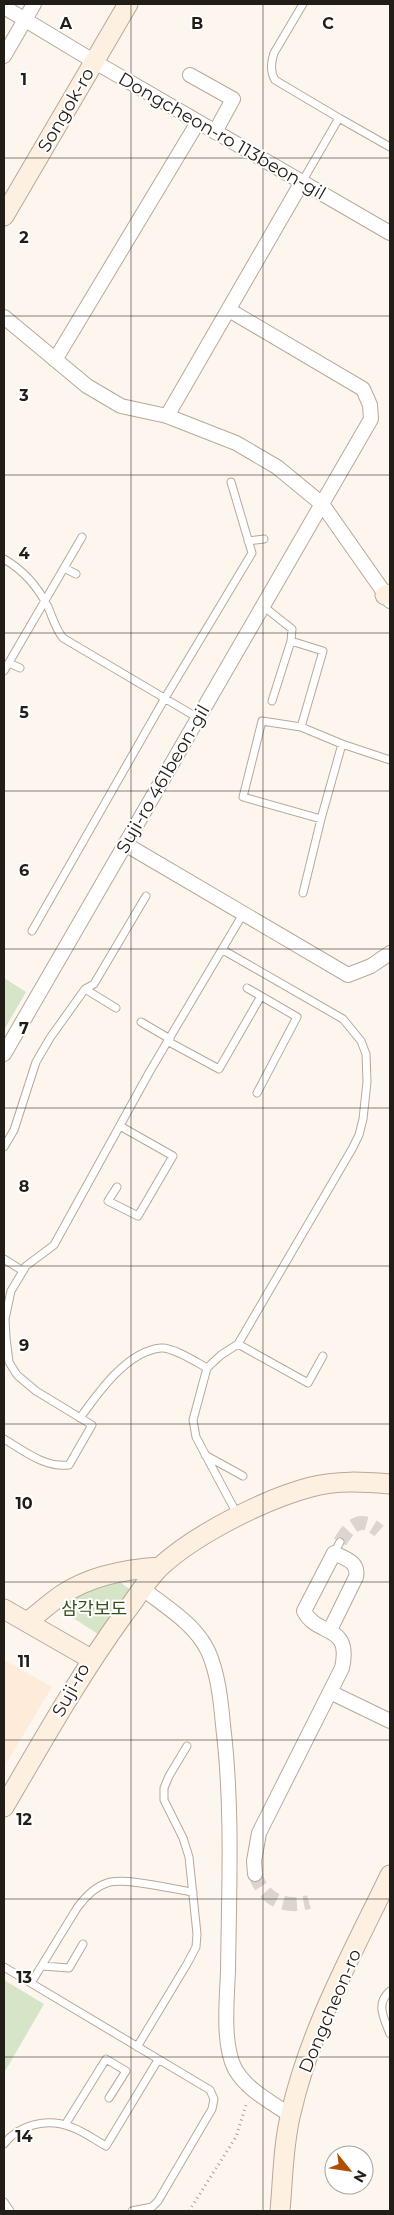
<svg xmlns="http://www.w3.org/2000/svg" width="394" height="2215" viewBox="0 0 394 2215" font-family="Montserrat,'Noto Sans KR',sans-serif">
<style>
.built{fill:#feebd9}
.green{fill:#d6e4c7}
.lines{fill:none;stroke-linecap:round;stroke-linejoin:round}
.street-tunnel{stroke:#dcd5cf;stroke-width:14;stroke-dasharray:14 7;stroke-linecap:butt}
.lane-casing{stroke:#b9a898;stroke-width:9}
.street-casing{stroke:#b9a898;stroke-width:16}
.secondary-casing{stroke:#b9a898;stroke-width:21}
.path{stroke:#a8a19b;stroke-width:3;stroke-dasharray:1 4;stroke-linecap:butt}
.lane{stroke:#fff;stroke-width:7}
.street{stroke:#fff;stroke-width:14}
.secondary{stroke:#fdf0e1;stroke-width:19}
.grid{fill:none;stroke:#231d17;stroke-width:1;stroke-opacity:0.55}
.labels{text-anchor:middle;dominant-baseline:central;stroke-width:4;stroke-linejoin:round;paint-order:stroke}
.street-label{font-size:18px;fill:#231d17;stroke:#fff}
.park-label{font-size:18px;fill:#384e1b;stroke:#fff}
.grid-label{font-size:16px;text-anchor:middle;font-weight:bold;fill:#231d17;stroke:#fff;stroke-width:4;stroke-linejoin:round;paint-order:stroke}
</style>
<rect width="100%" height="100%" fill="#fdf6ef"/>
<path class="built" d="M4,1660L52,1687L4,1767Z"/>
<path class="green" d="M4,978L26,992L4,1030Z
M120,1582L132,1591L98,1634L59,1609L77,1595Z
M4,1980L44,2004L4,2073Z"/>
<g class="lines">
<path class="street-tunnel" d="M340,1542C350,1525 361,1515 379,1531
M255,1874C263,1899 284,1909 309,1902"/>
<defs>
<path id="lane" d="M339,118L390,147
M302,182L339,118L275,80C270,71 271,63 274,53L303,4
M248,541L264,539
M4,559C23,570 38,587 48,607C53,618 55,628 63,638L198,718
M64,568L76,574
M263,606L292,629L291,641L323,651L301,727L342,744L390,760
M9,663L20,668
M4,671L82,537
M272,701L291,641
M301,727L262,721L243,797L321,819L342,744
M303,893L321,819
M32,931L165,698L252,553L231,482
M223,950L343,1019L361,1041L366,1054L367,1082L363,1119L359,1135L352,1149L238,1344L221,1355L207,1368L193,1420L196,1437L237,1514
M247,988L297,1017L257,1093
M85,989L116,1008
M141,1022L170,1039
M169,1042L219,1069L261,996
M4,1147L14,1130L36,1062L50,1038L85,989L94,984L146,896
M117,1187L108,1201L138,1216L173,1156L120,1126
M4,1259L23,1271
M238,1344L308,1383L323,1356
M80,1418C98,1393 127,1351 161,1348C173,1347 196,1362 207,1368
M4,1439C24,1451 45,1468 69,1465L92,1425L36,1391L17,1375L9,1362L6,1338L5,1319L11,1291L26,1266L54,1245L150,1071L243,914
M205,1455L243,1476
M334,1553L340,1542
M42,1966L69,1968L83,1944
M4,1967L210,2090L214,2099L212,2109L158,2201L152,2207L132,2211
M31,1983L77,1908C85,1897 94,1887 107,1883C125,1877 172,1889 193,1892
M390,1991C375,2004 384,2018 390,2034
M137,2047L187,1964L196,1947L197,1934L189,1857L183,1838L164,1800V1788L169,1776L187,1746
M65,2125L106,2059L126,2071L109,2098
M4,2144C19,2124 48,2118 71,2127C83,2131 95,2140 106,2146L158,2060
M4,2202L10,2211"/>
<path id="street" d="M4,7L95,62L390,233
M4,56L34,4
M190,75L233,99L215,132
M4,317L87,386L121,406L167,416L236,443L277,467L322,504L390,601
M55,360L198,122
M167,416L302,182
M125,844L348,975L371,966L390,953
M4,1054L371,419L370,405L363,389L229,310
M143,1589C166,1607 195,1624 208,1651C218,1673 221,1702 223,1725C233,1807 229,1889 228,1971C227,1999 222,2044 235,2069C247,2090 271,2102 290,2115
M330,1692L390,1721
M255,1874L254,1861L259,1833L342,1668C352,1623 317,1637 304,1611L334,1553C346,1559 359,1562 356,1577L330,1630"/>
<path id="secondary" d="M4,216L128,4
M385,595L390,594
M4,1609L91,1659
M27,1622C39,1613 51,1602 63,1594C92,1575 127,1569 160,1567
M4,1807C42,1742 79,1676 124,1614C136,1599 147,1579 161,1566C196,1534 265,1499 311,1487C337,1480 364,1482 390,1484
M280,2211C283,2179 283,2144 291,2113C310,2029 353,1952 390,1875"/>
</defs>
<use href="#lane" class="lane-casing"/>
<use href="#street" class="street-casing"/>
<use href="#secondary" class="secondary-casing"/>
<path class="path" d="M189,2211L236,2137L247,2102"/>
<use href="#lane" class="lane"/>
<use href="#street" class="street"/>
<use href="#secondary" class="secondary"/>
</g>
<path class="grid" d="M131,4V2211M263,4V2211M4,158H390M4,316H390M4,475H390M4,633H390M4,791H390M4,949H390M4,1108H390M4,1266H390M4,1424H390M4,1582H390M4,1740H390M4,1899H390M4,2057H390"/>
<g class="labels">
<g class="street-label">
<text transform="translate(66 110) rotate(-60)">Songok-ro</text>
<text transform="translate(222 136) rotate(30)">Dongcheon-ro 113beon-gil</text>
<text transform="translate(163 779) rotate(-60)">Suji-ro 461beon-gil</text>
<text transform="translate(71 1690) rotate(-61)">Suji-ro</text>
<text transform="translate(330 2011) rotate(-67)">Dongcheon-ro</text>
</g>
<g class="park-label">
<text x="94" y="1609">삼각보도</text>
</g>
</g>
<g class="grid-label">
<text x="66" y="29">A</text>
<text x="197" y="29">B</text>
<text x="328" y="29">C</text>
<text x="24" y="85">1</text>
<text x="24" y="243">2</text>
<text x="24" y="401">3</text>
<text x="24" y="559">4</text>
<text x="24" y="718">5</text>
<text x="24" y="876">6</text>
<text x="24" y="1034">7</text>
<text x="24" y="1192">8</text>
<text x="24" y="1351">9</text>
<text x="24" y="1509">10</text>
<text x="24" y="1667">11</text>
<text x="24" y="1825">12</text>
<text x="24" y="1983">13</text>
<text x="24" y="2142">14</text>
</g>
<rect width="394" height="2215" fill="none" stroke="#231d17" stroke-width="10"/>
<g transform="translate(349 2170) rotate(120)"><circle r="24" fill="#ffffff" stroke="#a7a5a2"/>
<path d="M0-4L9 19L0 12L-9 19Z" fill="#af4f04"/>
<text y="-8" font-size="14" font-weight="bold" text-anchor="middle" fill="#231d17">N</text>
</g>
</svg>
